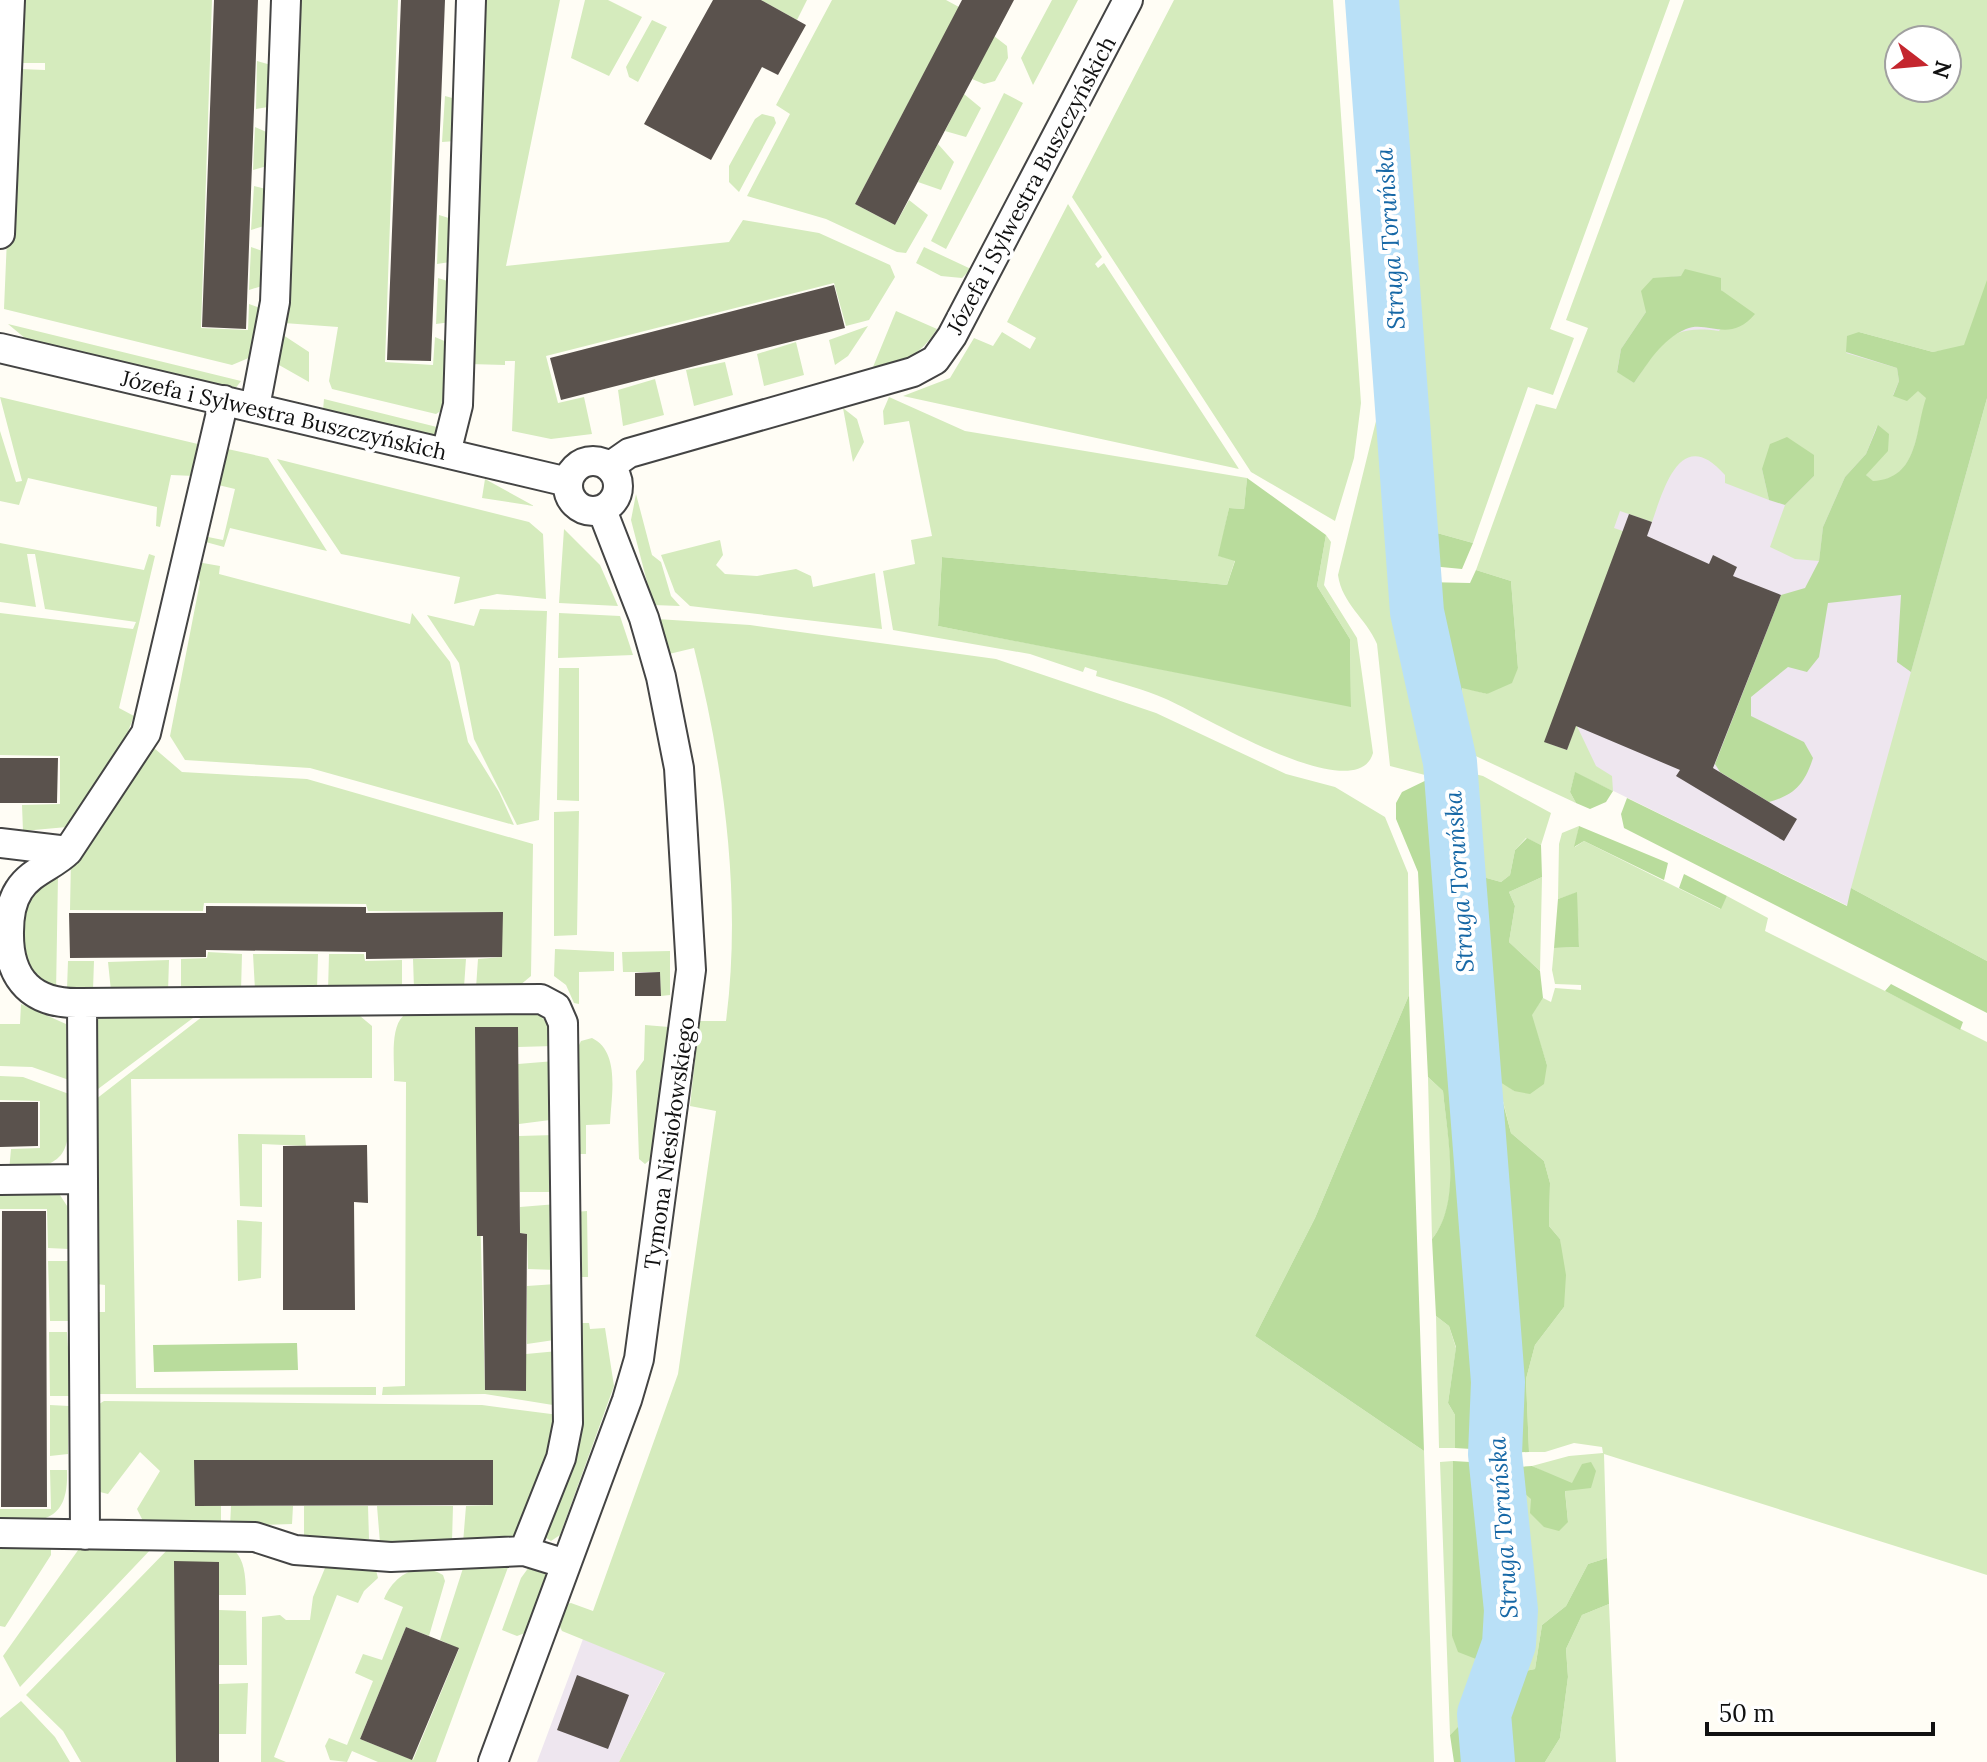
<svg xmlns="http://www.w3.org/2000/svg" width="1987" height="1762" viewBox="0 0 1987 1762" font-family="Lora,serif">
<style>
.industrial{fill:#eee6ef}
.green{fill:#d5ebbd;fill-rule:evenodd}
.forest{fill:#b9dc9c}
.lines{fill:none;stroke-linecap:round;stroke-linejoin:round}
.river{stroke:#b9e0f7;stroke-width:54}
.building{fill:#5a524d}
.minor-casing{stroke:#444;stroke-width:32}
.minor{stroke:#fff;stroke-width:28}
.labels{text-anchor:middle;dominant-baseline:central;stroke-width:8;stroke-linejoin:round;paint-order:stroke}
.street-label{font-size:22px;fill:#111;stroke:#fff}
.water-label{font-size:24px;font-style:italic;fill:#1768a6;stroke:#fff}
</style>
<rect width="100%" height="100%" fill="#fffdf5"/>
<path class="industrial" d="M1637,257L1987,398L1848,906L1528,749Z
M583,1639L665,1672L619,1762H537Z"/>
<path class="green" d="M16,0H212L201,328L248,330L249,304L260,308L251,357L232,365L4,309L14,72L20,69L45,70V63H19Z
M295,0H398L385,362L433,365L435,337L449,343L445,408L436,414L332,389L329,381L338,327L284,323Z
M478,0H560L506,266L729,242L743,220L819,233L890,265L895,277L869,320L846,326L834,283L546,356L558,403L584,397L592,434L551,439L512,431L515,361H505V365L469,364Z
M585,0H608L642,17L609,76L571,58Z
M761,0H807L797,20Z
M832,0H946L959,7L855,204L895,225L909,200L928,215L906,253L897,252L826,219L747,196L790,114L776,105Z
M1052,0H1078L1033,85L1021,58Z
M1174,0H1333L1361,403L1354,458L1335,521L1251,472L1072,197Z
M1347,0H1369L1410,607L1425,682V775L1390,766L1377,644C1366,618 1342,604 1338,575L1377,417Z
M1390,0H1670L1550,329L1574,338L1553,395L1528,387L1473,543L1437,533L1419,515Z
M1684,0H1987V343L1933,352L1859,332L1846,353L1897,368L1899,381L1893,395L1918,390L1927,398C1915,430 1919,479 1873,482L1866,475L1877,426L1866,454L1845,477L1823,527L1819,561L1795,559L1770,547L1785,505L1814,476L1762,469L1769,500L1725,483V475C1682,426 1665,484 1652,522L1620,511L1614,528L1646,539L1619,542L1545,742L1567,750L1576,724L1596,766L1612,776L1613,791L1575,773L1570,792L1576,803L1465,751L1462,687L1487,694L1518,668L1511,581L1476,570L1536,404L1556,409L1588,328L1566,320ZM1899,40H1947V88H1899ZM1681,276L1721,290L1737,305L1719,331C1667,324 1662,343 1634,383L1617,371L1621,349L1646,312L1653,279Z
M652,20L667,27L638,82L629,77L626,67Z
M994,36L1007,46L1008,58L995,81L984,84L972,79Z
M257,61L271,65L268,107L256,109Z
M1004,93L1023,103L946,249L931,241Z
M964,94L981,108L966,137L945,131Z
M445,96L456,99V141L442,142Z
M762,114L774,117L776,123L739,192L729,182V166L755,119Z
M255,127L271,134L267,166L253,170Z
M938,144L954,162L941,190L918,182Z
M254,186L266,189L264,226L251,230Z
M1068,204L1102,257L1095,264L1098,268L1104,263L1239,469L903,396L950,378L974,338L993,346L1002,332L1030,349L1036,338L1007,322Z
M439,215L452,219L450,262L437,264Z
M251,247L265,252L262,286L249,290Z
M924,247L971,269L962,278L941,276L916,263Z
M438,278L454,283L451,322L436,324Z
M896,311L937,329C920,356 904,362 873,367Z
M8,324L241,381L235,389H228L26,339Z
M868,326L848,356L835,365L829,340Z
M280,333L309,352V382L279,365Z
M796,342L804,375L764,386L757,354Z
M725,362L733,395L694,406L686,370Z
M655,379L664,415L623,426L618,390Z
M0,397L202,445L194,476L171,475L160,527L156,526L157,507L28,478L19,505L0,501V431L16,482L22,481Z
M889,397L965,431L1247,478L1244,509L1229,508L1219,556L1235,560L1227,585L942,557L938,626L1351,706L1350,639L1317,586L1326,535L1331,542L1324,585L1357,638L1373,753C1357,810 1199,713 1166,699C1144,689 1119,683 1096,676L1097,671L1085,667L1083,672L1030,654L893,630L883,571L915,564L911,540L932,536L909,421L884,425L883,411Z
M1987,398V961L1851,888Z
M324,399L445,429L442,439L323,410Z
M843,408L857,419L864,442L853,462Z
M223,448L268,458L327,551L230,528L224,547L202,541L203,536L223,540L235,489L214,484Z
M277,459L529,522L543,534L546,599L497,594L454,604L460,577L341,554Z
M485,479L534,506L482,498Z
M636,494L652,555L661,562L671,596L680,606L653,605L631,520Z
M564,529L600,565L618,606L559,603Z
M720,540L723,555L716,565L725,574L757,576L796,569L811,576L813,587L875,573L882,629L690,606L675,592L661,555Z
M0,543L144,570L149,554L155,556L119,708L134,716L124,742L67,827L23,831L22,805L60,804V756L0,755V613L133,629L136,622L45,609L35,554H27L36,607L0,602Z
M197,562L220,566L219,574L410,624L412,613L450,662L468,742L499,792L514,825L310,768L185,760L170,736L200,582L196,573Z
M480,609L547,611L539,820L517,825L474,739L459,663L427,615L474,626Z
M559,613L620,616L633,655L558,658Z
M657,619L750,625L996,659L1156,713L1286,774L1335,787L1385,817L1408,873L1409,995L1315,1218L1255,1336L1424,1451L1434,1762H619L665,1673L562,1631L558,1623L563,1605L571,1603L593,1611L678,1374L716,1111L690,1106L699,1021H726C742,898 724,767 694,648L669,654Z
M559,668H579V801L557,800Z
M147,742L182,772L307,779L533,844L531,976L519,986L476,988L478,959L502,957V912L368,911L366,904L204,903L203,911L70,910L71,858Z
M1458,770L1483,776L1551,813L1541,845L1526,838L1515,850L1510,875L1501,882L1483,877L1472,853L1462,850Z
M579,811L577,935L554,936V812Z
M1579,826L1575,847L1584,841L1720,909L1727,896L1768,918L1765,931L1987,1042V1575L1604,1454L1607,1558L1588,1564L1566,1606L1542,1625L1535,1669L1507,1675L1520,1630L1510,1493H1524L1568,1522L1565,1490L1578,1488L1532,1466L1569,1456L1603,1453L1602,1447L1574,1443L1545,1452H1529L1526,1379L1535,1345L1564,1307L1560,1239L1549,1226L1550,1183L1544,1161L1511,1133L1497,1078L1514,1091L1547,1065L1531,1015L1543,998L1551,1002L1555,988L1581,990V985L1555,984L1552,970L1554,948L1579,947L1576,893L1558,899L1559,844L1562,833Z
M58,875L56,993L26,973C20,926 12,903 58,875Z
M1542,877L1540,971L1509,942L1515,906L1509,892Z
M555,949L614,952V971L579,972V1004L574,1003L566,985L554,976Z
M670,951V995L661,996L660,972H623L622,952Z
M208,952L242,954L241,991L181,992V959L207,958Z
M253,954H318L317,989L255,990Z
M329,954H364L365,961L402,960V989L328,991Z
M413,959H466L464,987L414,989Z
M169,960L168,992L111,991L108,962Z
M68,961H94L93,990L67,989Z
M21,1004L66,1024L69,1080L32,1067L0,1066V1024H20Z
M196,1008L193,1018L90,1095V1031L96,1016Z
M354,1011L372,1026V1078L131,1079L136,1388L376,1387V1395L92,1394L96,1312H105V1285L96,1284L91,1103L207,1013Z
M409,1012H536L555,1030L554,1046L518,1047L517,1027H475L485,1390L526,1391V1354L558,1351L559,1406L485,1394L382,1395L383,1387L405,1386L406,1082L394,1081C395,1061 388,1021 409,1012Z
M645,1025L669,1027L652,1158L645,1164L639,1159L636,1071L644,1060Z
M592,1038C621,1052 611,1097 610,1124L586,1125V1154H573L576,1051L581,1041Z
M555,1061L558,1119L519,1124L518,1064Z
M0,1076L23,1077L69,1094C69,1150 73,1167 9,1171L11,1149L40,1148V1101L0,1100Z
M1428,1077L1443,1091C1447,1136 1463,1202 1432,1239Z
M238,1134L305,1135L306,1146L262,1144V1207L240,1206Z
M555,1135L556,1192H520L519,1136Z
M0,1191L58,1192L69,1209V1249L48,1248L47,1209H0Z
M557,1204V1270L528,1269L527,1234L520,1233V1207Z
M587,1211L588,1277H577L575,1212Z
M237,1220L262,1222L261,1278L238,1281Z
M48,1261H68L69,1321H50Z
M556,1284L561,1339L527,1344V1286Z
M1436,1316L1449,1326L1456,1348L1448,1403L1455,1415V1448H1439Z
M576,1323H589L590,1329L605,1328L614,1386L560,1535L551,1541L543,1536Z
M49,1332H67L71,1396H50Z
M104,1401L482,1405L559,1415V1430L518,1542L463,1543L466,1506L493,1505L492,1460H195V1505L221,1506V1524L144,1523L137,1509L160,1471L140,1452L108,1494L92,1490L94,1407Z
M50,1405L69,1406L68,1454L50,1456Z
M1453,1461L1452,1636L1476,1659L1500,1643L1480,1704L1450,1735L1440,1462Z
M50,1470H67C69,1522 43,1522 0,1523V1509H51Z
M231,1506H293L292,1524L230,1526Z
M304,1506H368L369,1539L304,1540Z
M377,1506H453L452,1541L380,1543Z
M0,1545L51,1548V1555L5,1627L0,1626Z
M172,1545C222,1546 246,1533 246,1595H219L176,1762H81L63,1731L26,1695Z
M81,1546L153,1547L20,1687L3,1656Z
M510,1562L436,1762H378L352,1751L347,1762L330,1760L325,1746L329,1738L347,1745L373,1681L355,1673L363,1654L382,1660L403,1607L384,1599C394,1575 418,1560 443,1575L445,1581L429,1636L406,1627L360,1739L413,1760L459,1649L440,1640L464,1565Z
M369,1565L376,1570L378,1578L364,1591L358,1603L337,1595L274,1757L286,1762H261L262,1617L280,1615L286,1620H310L313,1597L325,1568Z
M529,1567L545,1571V1577L525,1633L517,1636L502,1630L521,1578Z
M1609,1604L1616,1762H1545L1560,1738L1568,1677L1566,1649L1582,1615Z
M219,1610L246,1611L247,1665H219Z
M248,1683L246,1734H219V1684Z
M21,1701L55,1737L70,1762H0V1718Z"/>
<path class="forest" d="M1685,269L1721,278V290L1755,314C1730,344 1708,320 1686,329C1661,340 1649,362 1634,383L1617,372L1621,349L1646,312L1641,291L1653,278L1681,276Z
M1987,280V398L1911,672L1897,662L1901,595L1828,603L1819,657L1807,672L1788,667L1751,697V716L1804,742L1813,758C1805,783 1795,795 1769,802L1720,772L1715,764L1781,595L1805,588L1819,561L1823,527L1845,477L1866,454L1878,425L1889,434L1888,451L1866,475L1873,481C1919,479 1915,430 1926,398L1918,391L1907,401L1893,396L1899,381L1897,368L1846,352L1847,336L1859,332L1933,352L1964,345Z
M1787,437L1814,455V476L1785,505L1769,500L1762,469L1770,444Z
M1247,478L1326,535L1317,586L1350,639L1351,707L938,626L942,557L1227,585L1235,561L1218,556L1229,508L1244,509Z
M1419,515L1437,533L1473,543L1462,569L1420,565Z
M1476,570L1511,581L1518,668L1512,683L1487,694L1462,688L1465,751L1452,745L1421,608L1425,582L1470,583Z
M1575,772L1613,791L1606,802L1590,809L1576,803L1570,792Z
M1437,775L1446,785L1488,1450L1455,1448V1415L1448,1403L1456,1347L1449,1326L1436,1316L1432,1239C1462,1202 1447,1136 1443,1091L1428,1077L1418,872L1396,819V803L1402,792Z
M1627,798L1847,906L1851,888L1987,961V1013L1624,828L1621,814Z
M1579,826L1668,863L1664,880L1584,841L1574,847Z
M1527,838L1541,845L1542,877L1509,892L1515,906L1509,942L1540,971L1543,998L1532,1015L1547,1065L1544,1084L1530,1094L1514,1091L1497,1080L1511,1133L1544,1161L1550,1183L1549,1226L1560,1239L1566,1275L1564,1307L1535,1345L1526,1379L1529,1452L1502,1453L1505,1379L1462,850L1472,853L1483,877L1501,882L1510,875L1515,850Z
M1684,874L1727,896L1721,909L1679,888Z
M1577,892L1579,947L1554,948L1558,899Z
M1891,984L1963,1022L1960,1030L1885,991Z
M1409,995L1424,1451L1255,1336L1315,1218Z
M297,1343L298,1370L154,1372L153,1345Z
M1453,1461L1487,1463L1502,1588L1500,1643L1476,1659L1458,1652L1452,1636Z
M1591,1462L1596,1471L1591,1488L1565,1491L1568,1522L1559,1531L1544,1527L1530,1513L1531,1499L1524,1493H1510L1504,1468L1532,1466L1572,1483L1582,1464Z
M1607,1558L1609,1604L1582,1615L1566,1649L1568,1677L1560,1738L1545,1762H1502C1496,1730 1495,1706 1507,1675L1535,1669L1542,1625L1566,1606L1588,1564Z
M1480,1704L1478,1762H1454L1450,1735Z"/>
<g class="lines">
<path class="river" d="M1372,0L1417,612L1450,762L1498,1382L1495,1454L1511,1610L1509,1644L1484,1714L1488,1762"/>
</g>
<path class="building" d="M214,0H258L246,329L202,327Z
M401,0H445L431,361L387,360Z
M713,0H761L806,25L778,75L762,67L711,160L644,124Z
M962,0H1014L895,225L855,204Z
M834,285L845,328L561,400L550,358Z
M1629,514L1652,522L1647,536L1709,564L1713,555L1737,567L1733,576L1781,595L1713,768L1797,819L1784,841L1676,776L1680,770L1576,726L1567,750L1544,742Z
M0,758H58L57,803H0Z
M206,906L366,907V913L503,912L502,957L366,959V952L206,950V957L70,958L69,913H206Z
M660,972L661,996H635V973Z
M475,1027H518L520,1233L527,1234L526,1391L485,1390L483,1236H477Z
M0,1102H38V1146L0,1147Z
M367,1145L368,1203L354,1202L355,1310H283V1146Z
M2,1211H46L47,1507H1Z
M194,1460H493V1505L195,1506Z
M174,1561L219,1562V1762H176Z
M406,1627L459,1648L412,1760L360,1739Z
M577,1675L629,1695L608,1749L557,1730Z"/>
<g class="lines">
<defs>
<path id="minor" d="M0,234L10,0
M0,348L568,482
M255,407L275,302L286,0
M446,453L458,405L471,0
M568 486a25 25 0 1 1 50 0a25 25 0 1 1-50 0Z
M609,467L629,453L913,372L935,360L952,336L1128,0
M0,843L68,851L146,733L224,400
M68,851C53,866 31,871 19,890C11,902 9,917 9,932C8,980 33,1005 82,1003
M0,1180L80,1179
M0,1533L255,1537L295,1550L391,1557L524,1551L566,1564
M85,1535L82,1003L541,999L556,1007L563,1023L568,1423L561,1458L524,1551
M493,1762L627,1400L639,1359L691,970L679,768L661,677L644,618L602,510"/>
</defs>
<use href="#minor" class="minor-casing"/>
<use href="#minor" class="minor"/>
</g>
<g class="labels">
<g class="street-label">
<text transform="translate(1031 185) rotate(-62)">Józefa i Sylwestra Buszczyńskich</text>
<text transform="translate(284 415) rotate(13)">Józefa i Sylwestra Buszczyńskich</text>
<text transform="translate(669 1143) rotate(-82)">Tymona Niesiołowskiego</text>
</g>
<g class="water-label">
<text transform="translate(1390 239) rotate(-94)">Struga Toruńska</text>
<text transform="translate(1459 882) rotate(-94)">Struga Toruńska</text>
<text transform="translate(1503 1528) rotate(-94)">Struga Toruńska</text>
</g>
</g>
<g transform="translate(1923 64) rotate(106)"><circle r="38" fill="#ffffff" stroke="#a0a0a0" stroke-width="2"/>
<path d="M0-6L14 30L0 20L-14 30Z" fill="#c4262e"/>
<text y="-12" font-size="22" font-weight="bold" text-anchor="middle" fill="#111111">N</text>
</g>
<path d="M1707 1722v12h226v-12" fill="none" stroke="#111111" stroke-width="4"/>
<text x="1719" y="1722" font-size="24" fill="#111111" stroke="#ffffff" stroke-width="6" paint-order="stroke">50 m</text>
</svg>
